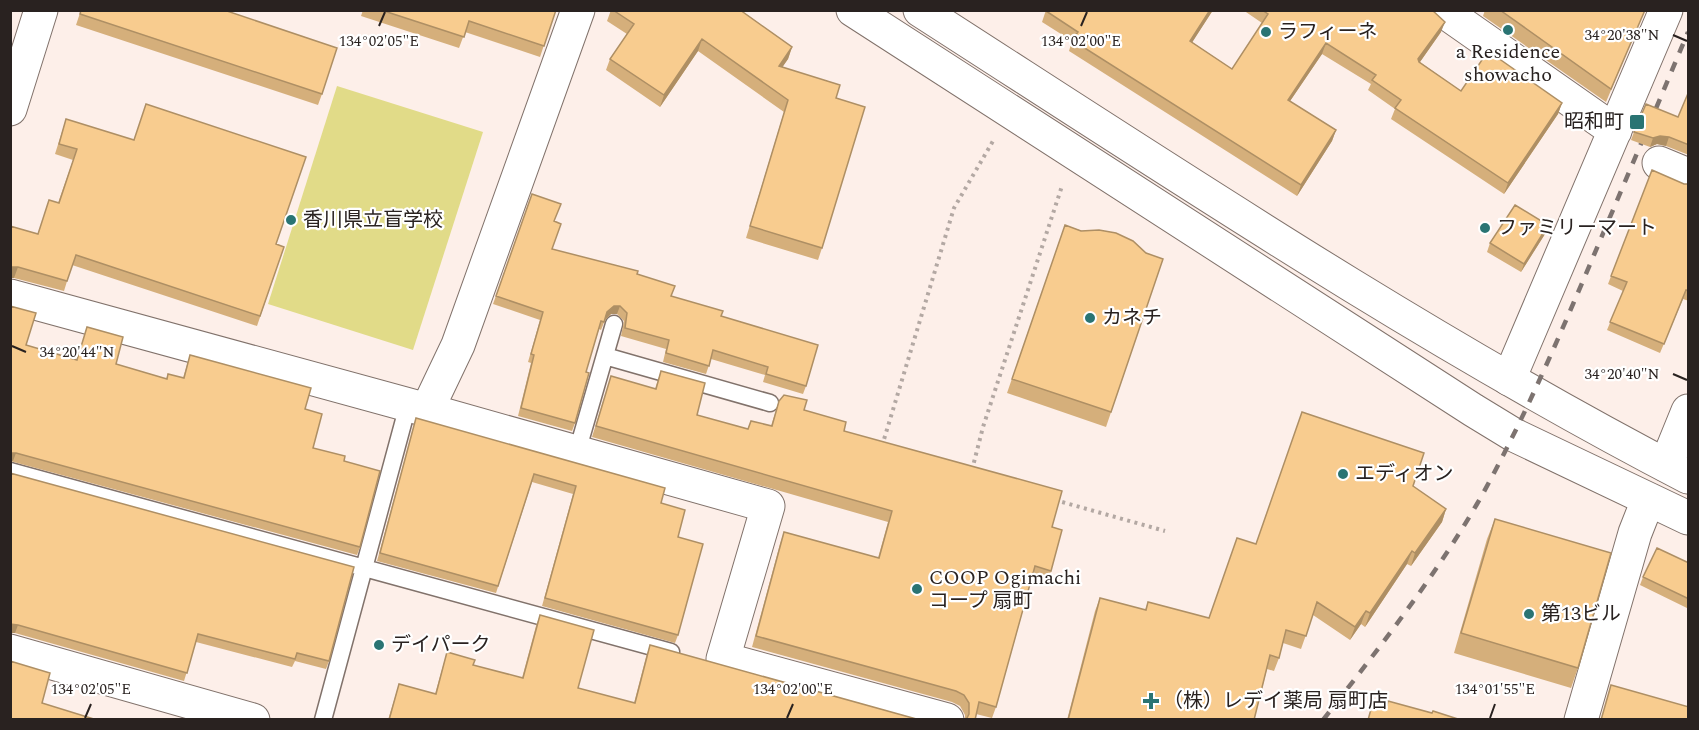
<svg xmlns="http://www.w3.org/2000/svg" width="1699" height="730" viewBox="0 0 1699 730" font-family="Spectral,'Noto Sans JP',serif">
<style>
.green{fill:#e1db88}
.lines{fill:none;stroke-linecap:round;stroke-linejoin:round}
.service-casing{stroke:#81726b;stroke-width:19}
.minor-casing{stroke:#81726b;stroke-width:35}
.tertiary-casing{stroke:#81726b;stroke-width:35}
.path{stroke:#b3a8a3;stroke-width:4;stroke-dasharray:3 4.5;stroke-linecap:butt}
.service{stroke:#fff;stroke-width:16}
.minor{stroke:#fff;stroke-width:33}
.tertiary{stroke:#fff;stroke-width:33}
.rail{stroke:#7d7370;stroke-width:4.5;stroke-dasharray:10 10;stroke-linecap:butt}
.wall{fill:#d5af7b}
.shaded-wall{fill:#ae8f64}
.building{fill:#f8cc8f;stroke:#ae8f64;stroke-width:1.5}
.ticks{fill:none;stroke:#292220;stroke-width:2}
.poi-dot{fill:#2a7473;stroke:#fff;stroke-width:2}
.labels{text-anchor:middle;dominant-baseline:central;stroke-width:4.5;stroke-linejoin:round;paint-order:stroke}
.poi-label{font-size:20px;fill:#292220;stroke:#fff;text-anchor:start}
.ticks-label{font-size:15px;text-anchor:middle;fill:#292220;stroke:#fff;stroke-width:4.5;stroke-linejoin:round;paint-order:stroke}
</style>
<rect width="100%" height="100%" fill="#fdefe9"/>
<path class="green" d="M337,86L483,132L413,350L268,304Z"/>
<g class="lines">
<defs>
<path id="service" d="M605,356L770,403
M577,452L614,324
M10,471L671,652
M323,720L408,405"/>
<path id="minor" d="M1442,10L1615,131
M10,109L41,10
M1659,163L1688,175
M10,296L427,410L768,506L723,659L947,720
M1509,379L1666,10
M427,410L458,345L578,10
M1666,465L1688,411
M10,651L253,720
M1581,720L1635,533L1648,500"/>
<path id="tertiary" d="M853,10L1473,410L1514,435L1688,518
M920,10C1172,172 1422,339 1688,477"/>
</defs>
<use href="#service" class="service-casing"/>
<use href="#minor" class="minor-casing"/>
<use href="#tertiary" class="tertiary-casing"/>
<path class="path" d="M882,446L954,208L993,141
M972,470L983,427L1062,186
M1055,500L1165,531"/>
<use href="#service" class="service"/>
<use href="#minor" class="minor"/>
<use href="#tertiary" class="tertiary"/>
<path class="rail" d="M1323,720C1379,648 1436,576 1481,497C1523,421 1557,342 1591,262C1623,186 1656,109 1688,32"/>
</g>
<path class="wall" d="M81,10L322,94L318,105L76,25Z
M363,10H558L557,12H555L540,57L465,32L459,48L361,16Z
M611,10H740L792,47L788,59L782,67L836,98L822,248L818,260L746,238L784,112L698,51L660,107L606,70L610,59L627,34L607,21Z
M1046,10H1213L1192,42L1232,69L1262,23L1243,10H1432L1441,32L1420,62L1461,91L1562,103L1558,114L1504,194L1391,119L1395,109L1368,90L1371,84L1322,54L1290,101L1336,130L1332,141L1297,196L1069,51L1072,41L1042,22Z
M1485,10H1645L1606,102L1483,16Z
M1689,91V155L1666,146L1657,144L1650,147L1631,140L1634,132L1678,117Z
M66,119L276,244L284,247L257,326L72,265L64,291L14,278H10V226L38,234L58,203L73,160L55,154Z
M1652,170L1684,184H1689V301L1683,299L1660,353L1607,330L1623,291L1608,284Z
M532,194L555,221L552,249L637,274L671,296L721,316L806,386L803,394L763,382L765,375L711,359L706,374L663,362L666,349L621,336L624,321L617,314H611L605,320L601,330L599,329L586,372L575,423L572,431L518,416L531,363L528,362L540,320L493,304Z
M1065,225L1163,259L1106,427L1007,393Z
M1548,225L1545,234L1521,272L1487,252L1490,243Z
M10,306L26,345L77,360L87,327L116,364L166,379L168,374L183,378L190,355L305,409L313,448L344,461L360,547L357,555L10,461Z
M661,371L697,415L748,429L751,421L771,426L779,401L804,410L844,431L1052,527L1051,571L1047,582L1032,578L996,707L992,718L976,714L975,720H965V715L960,706L952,702L752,647L780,544L784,532L878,558L888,522L592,437L611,376L655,389Z
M416,418L661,503L678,537V635L675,643L542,606L573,494L532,482L496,593L377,561Z
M10,473L329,661L326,669L295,661L292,667L196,642L184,681L15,633Z
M1413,486L1446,509L1442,522L1411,566L1407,564L1365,627L1361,624L1350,640L1313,615L1301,649L1283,643L1279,658L1274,671L1267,669L1254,720H1067L1095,611L1100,598L1145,610L1148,602L1209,618L1256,544Z
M1495,519L1578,668L1571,688L1454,653L1487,539Z
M1689,563V609L1640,585L1643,577Z
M540,615L578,688L634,703L646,657L650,645L920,720H388L399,684L435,694L447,652L473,665L522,678L536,626Z"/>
<path class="shaded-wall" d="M1210,10H1213L1186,52L1190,41Z
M1445,22L1441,32L1415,69L1418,59Z
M702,39L698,51L660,107L664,95Z
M1326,43L1322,54L1284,110L1288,100Z
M792,47L788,59L775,78L779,66Z
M1562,103L1558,114L1504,194L1508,183Z
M1336,130L1332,141L1297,196L1301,185Z
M1660,136L1669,137L1666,146L1657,144L1650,147L1653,138Z
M1548,225L1545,234L1521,272L1524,264Z
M10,267H18L14,278H10Z
M614,306H620L617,314H611L604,321L607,312Z
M10,453H16L13,461H10Z
M1446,509L1442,522L1411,566L1415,553Z
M1412,551L1407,564L1365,627L1370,613Z
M1366,611L1361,624L1350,640L1355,627Z
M10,624L18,625L15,633H10Z"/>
<path class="building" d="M81,10H224L337,48L322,94L80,14Z
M381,10H556L544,46L469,21L464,37Z
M613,10H740L792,47L779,66L840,85L836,98L865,107L822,248L750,226L788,100L702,39L664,95L610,59L634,24Z
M1046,10H1210L1190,41L1232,69L1268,14L1262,10H1432L1445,22L1418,59L1419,62L1461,91L1488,51L1562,103L1508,183L1395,108L1401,100L1372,80L1376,75L1326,43L1288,100L1336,130L1301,185L1072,40L1078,32L1046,11Z
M1500,10H1645L1611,89Z
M1689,91V145L1669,137L1660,136L1653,138L1634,132L1646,104L1678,117Z
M146,104L306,157L276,244L284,247L260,316L76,255L67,281L18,267H10V226L38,234L49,200L59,203L77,149L59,144L66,119L134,140Z
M1652,170L1684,184H1689V291L1686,290L1664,344L1610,322L1627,282L1611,276Z
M532,194L561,204L554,221L561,224L552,249L638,271L637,274L675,286L671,296L723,311L721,316L818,345L806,386L766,374L768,367L713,350L709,366L666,353L669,340L625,328L627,313L620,306H614L607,312L604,322L601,321L586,372L589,373L575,423L521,408L534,355L531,354L543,312L496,296Z
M1515,205L1548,225L1524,264L1490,243Z
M1065,225L1081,231L1099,230L1116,233L1133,241L1146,253L1163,259L1111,412L1012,379Z
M10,306L36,313L26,345L77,360L87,327L123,337L116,364L167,379L168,374L184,378L190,355L311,388L305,409L322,414L313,448L345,456L344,461L380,471L360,547L16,453H10Z
M661,371L705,383L697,415L748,429L751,421L772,426L779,401L784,395L807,400L804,410L846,422L844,431L1062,491L1052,527L1062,530L1051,571L1035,566L996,707L979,702L975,720H966L969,714V703L964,695L956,691L756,636L784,532L879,558L892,511L596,426L611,376L656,389Z
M1302,412L1424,453L1413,486L1446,509L1415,553L1412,551L1370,613L1366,611L1355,627L1317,602L1306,636L1286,630L1279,658L1270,655L1254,720H1068L1100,598L1146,610L1148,602L1209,618L1237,538L1256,544Z
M416,418L665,488L661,503L685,510L678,537L703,544L678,635L545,598L576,486L534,474L498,586L380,553Z
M10,473L354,567L329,661L297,653L295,659L198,634L187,673L18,625L10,624Z
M1495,519L1611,553L1578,668L1461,633Z
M1657,548L1689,563V599L1643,577Z
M540,615L594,630L578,688L635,703L650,645L920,720H389L399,684L436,694L447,652L475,660L473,665L523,678Z
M10,661L50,673L42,703L97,720H10Z
M1611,685L1689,707V720H1601Z
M1388,701L1432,713L1433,711L1461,720H1368L1373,702L1387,705Z"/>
<path class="ticks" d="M379,26L385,12M1081,26L1087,12M1673,35L1687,41M12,346L26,352M1673,374L1687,380M85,718L91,704M787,718L793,704M1490,718L1495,704"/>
<g class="poi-dot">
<circle cx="1508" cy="30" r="6"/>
<circle cx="1266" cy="32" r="6"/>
<rect x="1629" y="114" width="16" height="16" rx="3"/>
<circle cx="291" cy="220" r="6"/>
<circle cx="1485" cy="228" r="6"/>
<circle cx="1090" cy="318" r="6"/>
<circle cx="1343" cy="474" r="6"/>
<circle cx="917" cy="589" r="6"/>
<circle cx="1529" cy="614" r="6"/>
<circle cx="379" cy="645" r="6"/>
<path d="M1148 692h6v6h6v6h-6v6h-6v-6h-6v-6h6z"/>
</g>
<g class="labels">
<g class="poi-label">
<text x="1278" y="32">ラフィーネ</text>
<text x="1508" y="52" text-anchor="middle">a Residence<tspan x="1508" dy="23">showacho</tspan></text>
<text x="1624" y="122" text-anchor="end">昭和町</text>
<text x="303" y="220">香川県立盲学校</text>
<text x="1497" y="228">ファミリーマート</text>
<text x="1102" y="318">カネチ</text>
<text x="1355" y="474">エディオン</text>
<text x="929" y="578">COOP Ogimachi<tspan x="929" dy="23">コープ 扇町</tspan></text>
<text x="1541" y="614">第13ビル</text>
<text x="391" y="645">デイパーク</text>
<text x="1163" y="701">（株）レデイ薬局 扇町店</text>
</g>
</g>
<g class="ticks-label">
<text x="1622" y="40">34°20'38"N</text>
<text x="379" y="46">134°02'05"E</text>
<text x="1081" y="46">134°02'00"E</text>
<text x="77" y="357">34°20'44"N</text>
<text x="1622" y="379">34°20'40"N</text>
<text x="91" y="694">134°02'05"E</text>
<text x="793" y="694">134°02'00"E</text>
<text x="1495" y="694">134°01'55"E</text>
</g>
<rect width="1699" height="730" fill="none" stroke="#292220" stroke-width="24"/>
</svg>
